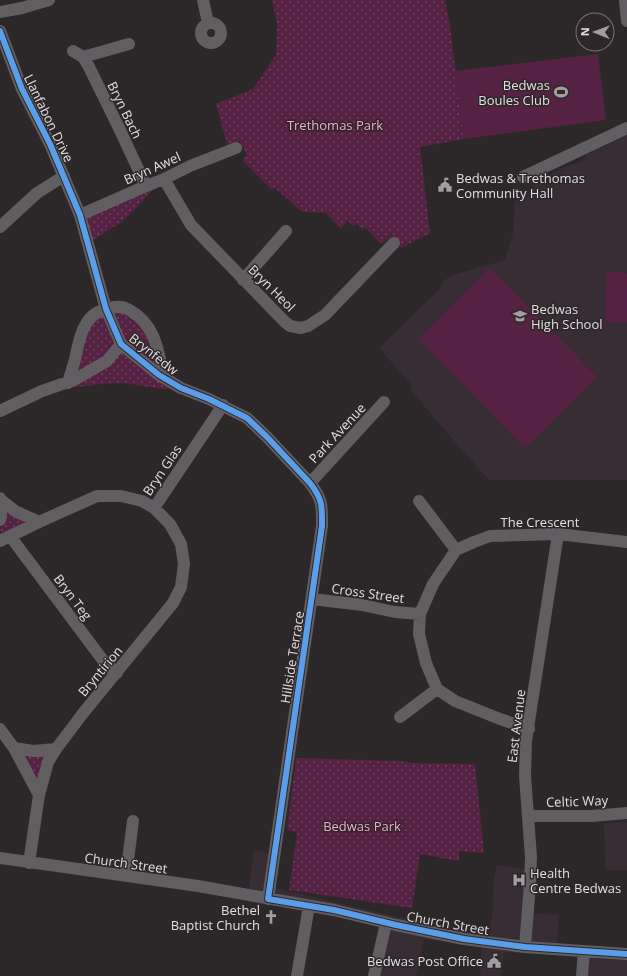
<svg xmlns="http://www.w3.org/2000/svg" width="627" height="976" viewBox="0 0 627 976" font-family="'Open Sans',sans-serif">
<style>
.built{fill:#382d34}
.grass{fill:url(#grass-dots)}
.garden{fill:#562243}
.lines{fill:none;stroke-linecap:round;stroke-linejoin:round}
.minor{stroke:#605e60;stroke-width:12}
.cycleway-casing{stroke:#2d272a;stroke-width:8}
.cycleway{stroke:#5a9eea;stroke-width:6}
.labels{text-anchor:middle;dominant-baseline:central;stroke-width:3;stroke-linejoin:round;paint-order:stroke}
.poi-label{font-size:13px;fill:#e2dee0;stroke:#2d272a;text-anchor:end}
.street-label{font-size:13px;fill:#e2dee0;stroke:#2d272a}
.park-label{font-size:13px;fill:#f7a6d5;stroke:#2d272a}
</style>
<defs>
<pattern id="grass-dots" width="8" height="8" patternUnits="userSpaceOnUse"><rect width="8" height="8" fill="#562243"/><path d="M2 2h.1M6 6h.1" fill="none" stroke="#6e425e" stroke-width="1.8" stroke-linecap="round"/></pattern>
</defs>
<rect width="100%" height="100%" fill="#2c282a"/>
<path class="built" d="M627,136V480H489L454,441L410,389L412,385L385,355L381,348L384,343L440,289L444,281L450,276L505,260L513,234L515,200L523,195L531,192L532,184L569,165L580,163L582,162L586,155Z
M627,822V870H606L604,825L605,823Z
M254,850L280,855L275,888L443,928L489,936L493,906L494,879L497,865L527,870L524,913L559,915L557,946L627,950V976H588L589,958L504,952L501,976H480L482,947L424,939L416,976H370L381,926L247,901Z"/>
<path class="grass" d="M272,0H445L450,26L464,139L420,147L430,233L401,248L394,243L392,236L381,244L365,227L362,230L356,223L354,226L348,221L341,229L326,213L302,212L275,188L272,190L242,160L247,156L240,141L227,144L216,104L253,89L276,55L277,24Z
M164,179L124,220L89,243L80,215Z
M106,309L140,317L164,377L181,388L162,389L124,383L100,384L78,387H55L68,383L78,339Z
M1,507L31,519L0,541Z
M14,748L56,749L39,795Z
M296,758L400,761L412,763L475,764L484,853L459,851V861L420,854L412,908L289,890L297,832L287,830Z"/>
<path class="garden" d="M598,54L606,120L464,139L455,71Z
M490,268L597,377L525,448L418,339Z
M607,272L627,273V322H605Z"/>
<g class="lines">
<path class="minor" d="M203,0L208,23
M625,0L627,21
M0,12L22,8L49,0
M201 33a10 10 0 1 1 20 0a10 10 0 1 1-20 0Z
M0,31L22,89L50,144L80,215L106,309L121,344L159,375L181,388L209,399L247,418L267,437L310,483C323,500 322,506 322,526L268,899
M73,51L83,57L88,65L119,128L146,186
M83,57L129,44
M523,177L627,128
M164,179L191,225L285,322L290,326L301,328L308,326L325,315L394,243
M80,215L146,186L164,179L190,166L236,148
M0,227L37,193L64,176
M243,280L286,231
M68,383C70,375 73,367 75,359C78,347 79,335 86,324C91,315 100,310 110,308C117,306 125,307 131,311C156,326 158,351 164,377
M0,411L42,391L74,380L107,361L121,344
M310,483L384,402
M0,498L1,515L0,520
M1,500L15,511L39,522
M419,501L456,550
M10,536L105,663L117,673
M0,541L39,522L97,496H121L142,501L154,508L223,405
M312,599L362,605L395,612L420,614
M400,717L437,689
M0,729L14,748L39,795
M529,729L500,719L455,701L437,689L426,663L419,634L420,614L433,584L456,550L474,542L490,536L558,534L627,542
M14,748L33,751L56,749
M528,816H592L627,813
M0,858L198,886L334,910L396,925L464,939L525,947L627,954
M29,863L39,795L48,762L56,749L84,712L173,603L181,587L184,564L181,544L170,524L154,508
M126,876L133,821
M525,947L530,884L531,857L525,776L526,741L558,534
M297,976L309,906
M374,976L386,923
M582,976L584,951"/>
<defs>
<path id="cycleway" d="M0,31L22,89L50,144L80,215L106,309L121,344L159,375L181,388L209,399L247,418L267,437L310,483C323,500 322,506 322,526L268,899L334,910L396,925L464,939L525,947L627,954"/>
</defs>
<use href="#cycleway" class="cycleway-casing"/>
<use href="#cycleway" class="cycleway"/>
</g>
<defs>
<symbol id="stadium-bare" viewBox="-9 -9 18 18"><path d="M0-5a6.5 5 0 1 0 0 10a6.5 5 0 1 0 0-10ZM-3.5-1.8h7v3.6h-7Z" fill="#a29ea0" stroke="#2d272a" stroke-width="2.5" paint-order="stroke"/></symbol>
<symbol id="civic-bare" viewBox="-9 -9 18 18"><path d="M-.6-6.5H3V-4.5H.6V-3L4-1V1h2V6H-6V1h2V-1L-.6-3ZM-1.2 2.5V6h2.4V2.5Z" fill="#a29ea0" stroke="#2d272a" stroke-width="2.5" paint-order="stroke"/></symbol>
<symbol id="school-bare" viewBox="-9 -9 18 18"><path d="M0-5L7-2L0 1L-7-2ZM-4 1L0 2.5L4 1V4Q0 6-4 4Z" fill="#a29ea0" stroke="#2d272a" stroke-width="2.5" paint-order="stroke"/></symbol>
<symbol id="hospital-bare" viewBox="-9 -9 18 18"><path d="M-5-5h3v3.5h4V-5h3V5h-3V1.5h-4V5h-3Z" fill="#a29ea0" stroke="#2d272a" stroke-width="2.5" paint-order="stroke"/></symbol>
<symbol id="church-bare" viewBox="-9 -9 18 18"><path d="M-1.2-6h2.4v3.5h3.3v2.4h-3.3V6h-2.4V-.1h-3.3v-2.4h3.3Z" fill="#a29ea0" stroke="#2d272a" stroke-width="2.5" paint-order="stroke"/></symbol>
</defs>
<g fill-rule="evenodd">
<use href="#stadium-bare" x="551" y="82" width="20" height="20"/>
<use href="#civic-bare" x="435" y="175" width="20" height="20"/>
<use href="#school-bare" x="510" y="306" width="20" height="20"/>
<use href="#hospital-bare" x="509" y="870" width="20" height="20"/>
<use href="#church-bare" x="261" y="907" width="20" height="20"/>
<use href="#civic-bare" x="484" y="951" width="20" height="20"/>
</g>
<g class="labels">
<g class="poi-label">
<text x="550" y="85">Bedwas<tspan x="550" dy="15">Boules Club</tspan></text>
<text x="456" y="178" text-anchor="start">Bedwas &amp; Trethomas<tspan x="456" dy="15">Community Hall</tspan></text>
<text x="531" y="309" text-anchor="start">Bedwas<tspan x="531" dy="15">High School</tspan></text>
<text x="530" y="873" text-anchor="start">Health<tspan x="530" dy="15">Centre Bedwas</tspan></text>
<text x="260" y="910">Bethel<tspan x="260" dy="15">Baptist Church</tspan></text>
<text x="483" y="961">Bedwas Post Office</text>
</g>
<g class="street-label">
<text transform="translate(125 110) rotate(64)">Bryn Bach</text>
<text transform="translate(49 118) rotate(64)">Llanfabon Drive</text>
<text transform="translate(152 168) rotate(-24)">Bryn Awel</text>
<text transform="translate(272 288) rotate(45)">Bryn Heol</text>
<text transform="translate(154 354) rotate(38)">Brynfedw</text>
<text transform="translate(337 433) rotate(-47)">Park Avenue</text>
<text transform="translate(162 470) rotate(-56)">Bryn Glas</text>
<text x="540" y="522">The Crescent</text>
<text transform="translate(368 593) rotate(8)">Cross Street</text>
<text transform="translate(73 597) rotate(53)">Bryn Teg</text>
<text transform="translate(292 657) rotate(-81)">Hillside Terrace</text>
<text transform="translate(100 671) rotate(-50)">Bryntirion</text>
<text transform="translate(516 726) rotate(-83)">East Avenue</text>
<text transform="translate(577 801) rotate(-2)">Celtic Way</text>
<text transform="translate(126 863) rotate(8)">Church Street</text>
<text transform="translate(448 923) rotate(10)">Church Street</text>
</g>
<g class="park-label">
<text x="335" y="125">Trethomas Park</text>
<text x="362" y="826">Bedwas Park</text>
</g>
</g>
<g transform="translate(595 32) rotate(271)"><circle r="19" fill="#2d272a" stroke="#757073"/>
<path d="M0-3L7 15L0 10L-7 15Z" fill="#a29ea0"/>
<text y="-6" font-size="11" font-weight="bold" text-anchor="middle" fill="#e2dee0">N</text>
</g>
</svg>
